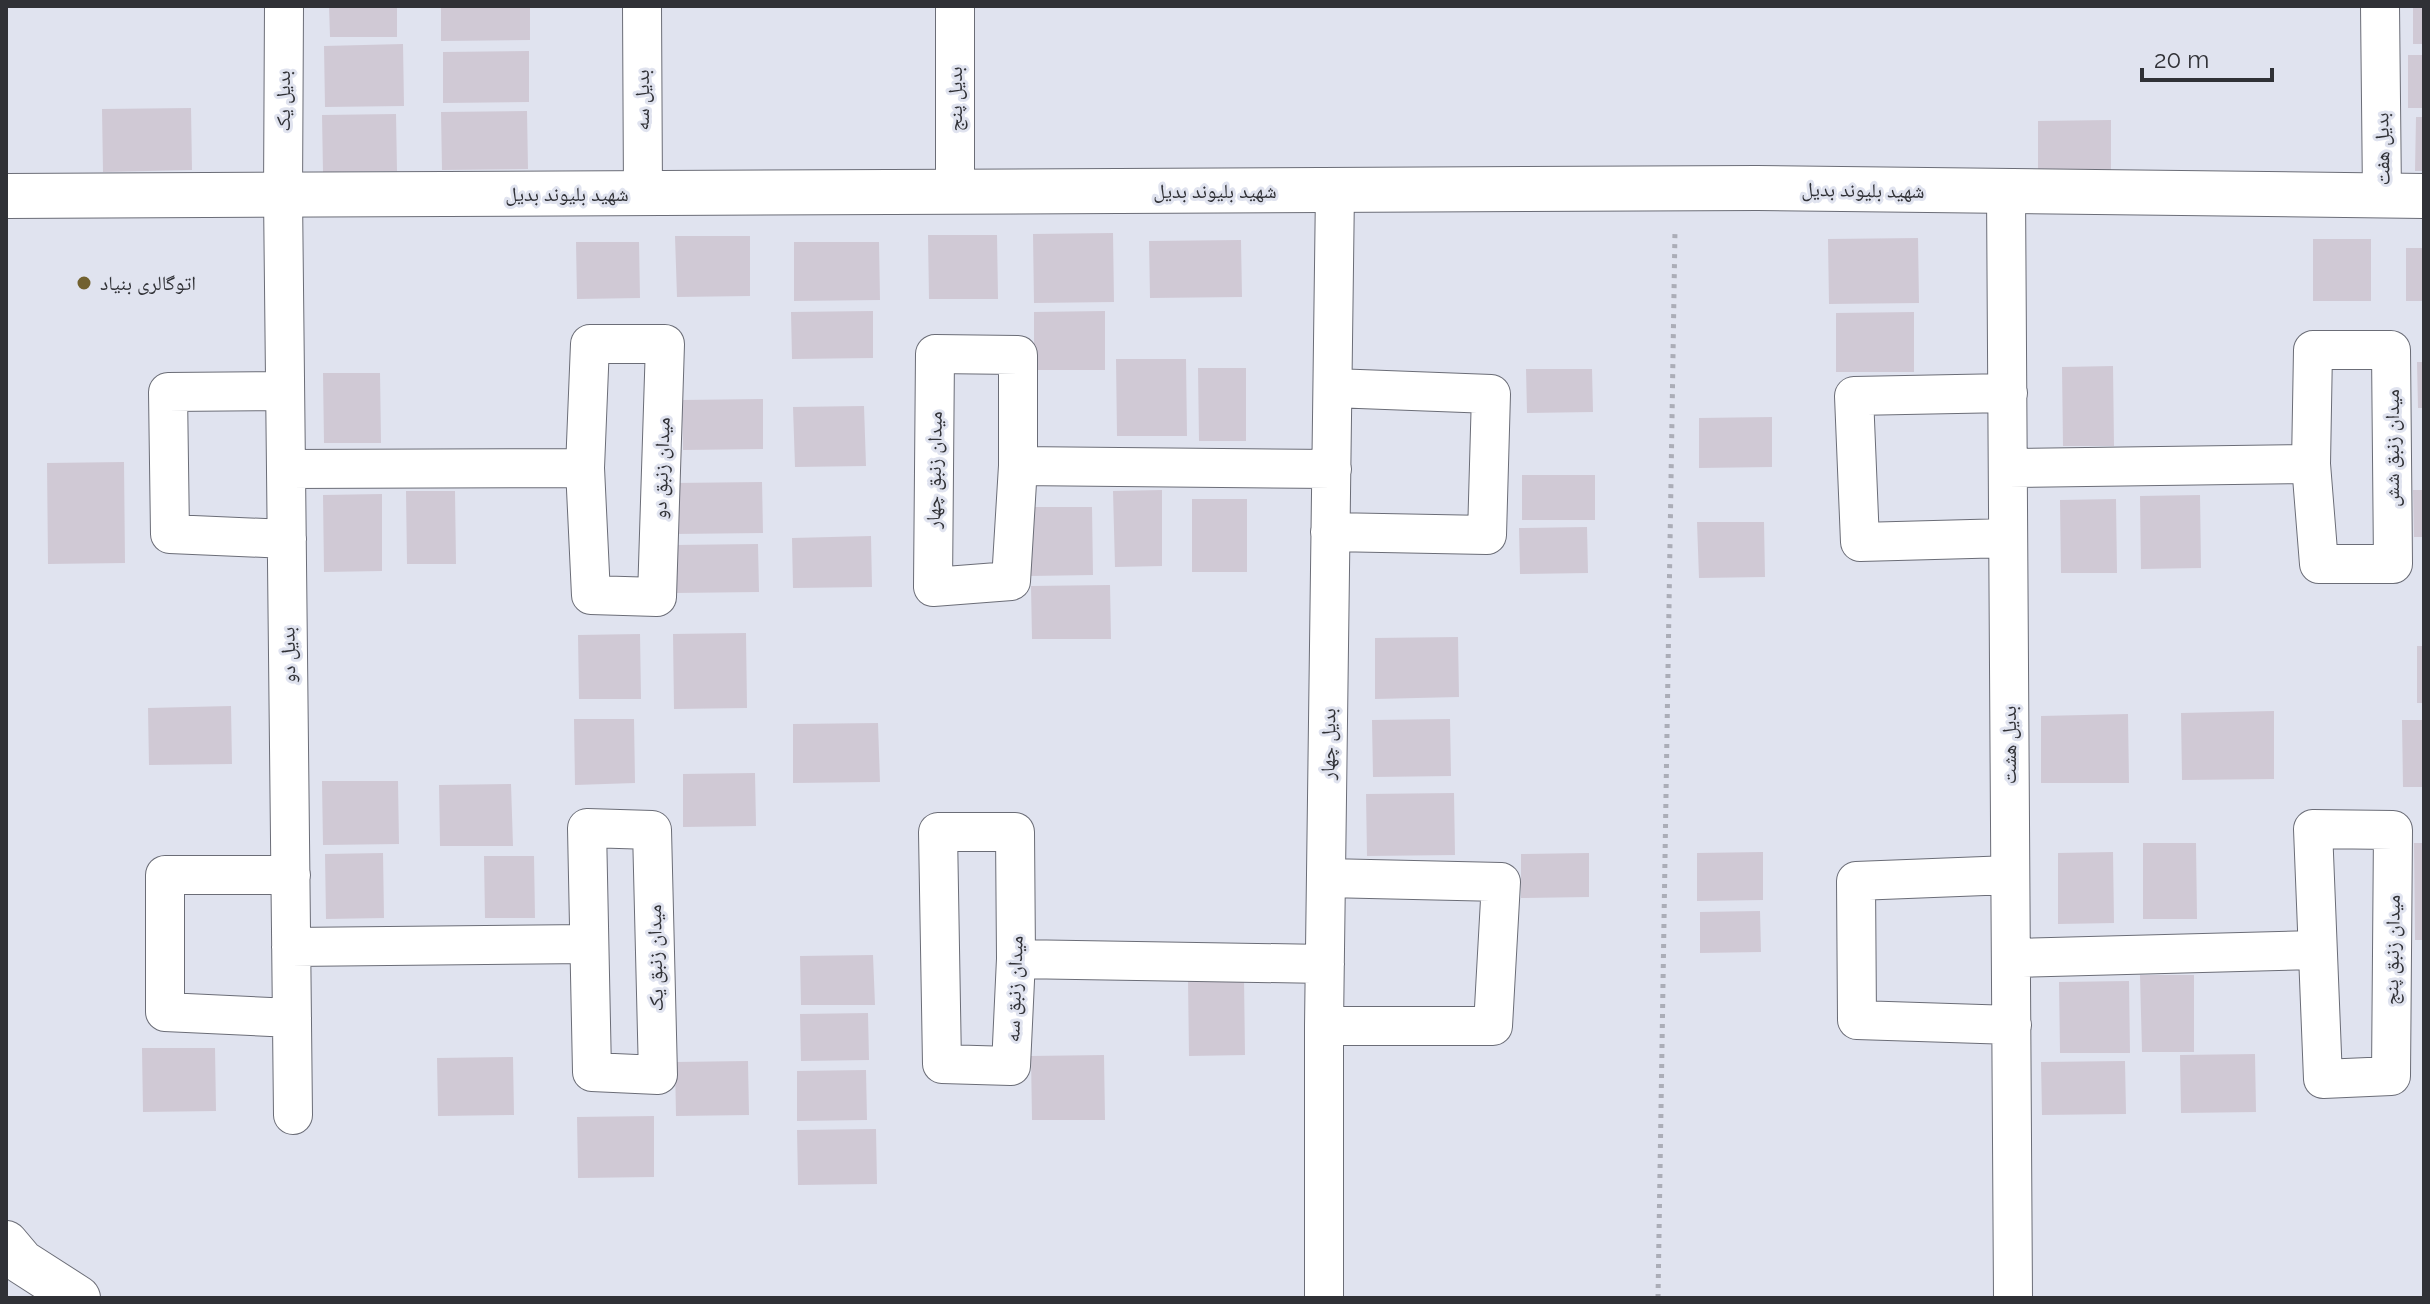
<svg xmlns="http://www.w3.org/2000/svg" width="2430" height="1304" viewBox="0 0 2430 1304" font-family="Raleway,'Noto Naskh Arabic',sans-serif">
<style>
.building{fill:#d0c9d5}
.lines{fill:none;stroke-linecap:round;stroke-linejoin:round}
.street-casing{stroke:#6b6d77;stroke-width:40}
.secondary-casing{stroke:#6b6d77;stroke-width:46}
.path{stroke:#abadb7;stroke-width:5;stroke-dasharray:4 6;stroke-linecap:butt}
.street{stroke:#fff;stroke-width:38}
.secondary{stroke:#fff;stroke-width:44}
.poi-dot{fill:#72612f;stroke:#e0e3ef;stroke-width:3}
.labels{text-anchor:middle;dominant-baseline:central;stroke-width:6;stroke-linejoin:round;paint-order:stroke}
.street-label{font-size:20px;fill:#303136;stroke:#e0e3ef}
.poi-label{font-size:20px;fill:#303136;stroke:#e0e3ef;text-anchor:start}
</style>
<rect width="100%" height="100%" fill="#e0e3ef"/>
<path class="building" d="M329,6H397V37H330Z
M441,6H530V40L441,41Z
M2413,6H2424V44H2413Z
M403,44L404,106L325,107L324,46Z
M529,51V102L443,103V52Z
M2408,55H2424V108H2408Z
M191,108L192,170L103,172L102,109Z
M527,111L528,169L442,170L441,112Z
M396,114L397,171L323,172L322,115Z
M2416,117H2424V171H2415Z
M2111,120V170L2038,171V121Z
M1113,233L1114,302L1034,303L1033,234Z
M928,235H997L998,299H929Z
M675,236H750V296L677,297Z
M1918,238L1919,303L1829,304L1828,239Z
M2313,239H2371V301H2313Z
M1241,240L1242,297L1150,298L1149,241Z
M576,242H639L640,298L577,299Z
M794,242H879L880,300L794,301Z
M2406,248H2424V301H2406Z
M873,311V358L792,359L791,312Z
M1105,311V370H1034V312Z
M1914,312V372H1836V313Z
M1116,359H1186L1187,436H1117Z
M2417,362H2424V408H2418Z
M2113,366L2114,446H2063L2062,367Z
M1198,368H1246V441H1199Z
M1526,369H1592L1593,412L1527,413Z
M323,373H380L381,443H324Z
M763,399V449L683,450L682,400Z
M864,406L866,466L795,467L793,407Z
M1772,417V467L1699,468V418Z
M124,462L125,563L48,564L47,463Z
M1522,475H1595V520H1522Z
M762,482L763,533L674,534V483Z
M1162,490V566L1115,567L1113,491Z
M2413,490H2424V537H2414Z
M406,491H455L456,564H407Z
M382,494V571L324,572L323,495Z
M2200,495L2201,568L2141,569L2140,496Z
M1192,499H1247V572H1192Z
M2116,499L2117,573H2061L2060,500Z
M1029,507H1092L1093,575L1030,576Z
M1697,522H1764L1765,577L1699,578Z
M1587,527L1588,573L1520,574L1519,528Z
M871,536L872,587L793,588L792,538Z
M758,544L759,592L675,593L674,545Z
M1110,585L1111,639H1032L1031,586Z
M746,633L747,708L674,709L673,634Z
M640,634L641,699H579L578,635Z
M1458,637L1459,697L1375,699V638Z
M2417,646H2424V703H2417Z
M231,706L232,764L149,765L148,708Z
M2274,711V779L2182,780L2181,713Z
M2128,714L2129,783H2041V716Z
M574,719H634L635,783L575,785Z
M1450,719L1451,776L1373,777L1372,720Z
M2402,720H2424V787H2403Z
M878,723L880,782L793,783V724Z
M755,773L756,826L683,827V774Z
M322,781H398L399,844L323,845Z
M511,784L513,846H440L439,785Z
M1454,793L1455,855L1367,856L1366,794Z
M2143,843H2196L2197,919H2143Z
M2414,843H2424V940H2415Z
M1763,852V900L1697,901V853Z
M2113,852L2114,923L2058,924V853Z
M383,853L384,918L326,919L325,854Z
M1589,853V897L1521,898V854Z
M484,856H534L535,918H485Z
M1760,911L1761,952L1700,953V912Z
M873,955L875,1005H801L800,956Z
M2140,975H2194V1052H2142Z
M1244,978L1245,1055L1189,1056L1188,979Z
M2129,981L2130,1053H2060L2059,982Z
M868,1013L869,1060L801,1061L800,1014Z
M142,1048H215L216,1111L143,1112Z
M2255,1054L2256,1112L2181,1113L2180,1055Z
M1104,1055L1105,1120H1032L1031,1056Z
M513,1057L514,1115L438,1116L437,1058Z
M748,1061L749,1115L676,1116L675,1062Z
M2125,1061L2126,1114L2042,1115L2041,1062Z
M866,1070L867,1120L797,1121V1071Z
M654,1116V1177L578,1178L577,1117Z
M876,1129L877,1184L798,1185L797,1130Z"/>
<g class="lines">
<defs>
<path id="street" d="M284,6L283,195L293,1115
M642,6L643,194
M955,6V192
M2380,6L2382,196
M2006,191L2013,1298
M590,344H665L657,597L591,595L585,468Z
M2313,350H2391L2393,564H2319L2311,464Z
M935,354L1018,355V466L1011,581L933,587Z
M285,391L168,392L170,534L287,539
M2008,393L1854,396L1860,542L2008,538
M1018,466L1332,469
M2008,468L2311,464
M286,469L585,468
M1330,532L1487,535L1491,394L1333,388
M587,828L652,830L658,1075L592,1072Z
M2313,829L2393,830L2391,1076L2323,1079Z
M938,832H1015L1016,959L1011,1066L942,1064Z
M291,875H165V1012L292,1018
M2010,875L1856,881L1857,1020L2012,1025
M291,947L589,944
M2011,958L2316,950
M1016,959L1325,964
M1324,1026H1493L1501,882L1326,878
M1324,1298V1026L1335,190"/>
<path id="secondary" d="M6,196L1757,188L2424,196
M6,1243L22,1262L78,1298"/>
</defs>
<use href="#street" class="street-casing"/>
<use href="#secondary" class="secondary-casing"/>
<path class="path" d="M1658,1298L1675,230"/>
<use href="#street" class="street"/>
<use href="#secondary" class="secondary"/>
</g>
<circle class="poi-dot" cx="84" cy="283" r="8"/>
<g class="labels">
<g class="street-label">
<text transform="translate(955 99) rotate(-90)">بدیل پنج</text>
<text transform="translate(642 100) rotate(-90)">بدیل سه</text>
<text transform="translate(283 101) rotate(-90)">بدیل یک</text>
<text transform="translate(2382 149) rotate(-91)">بدیل هفت</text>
<text transform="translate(1863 190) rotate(1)">شهید بلیوند بدیل</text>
<text x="1215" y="191">شهید بلیوند بدیل</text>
<text x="567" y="194">شهید بلیوند بدیل</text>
<text transform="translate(2392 448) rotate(-90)">میدان زنبق شش</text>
<text transform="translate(661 468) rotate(-88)">میدان زنبق دو</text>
<text transform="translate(934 470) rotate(-89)">میدان زنبق چهار</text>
<text transform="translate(288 655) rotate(-91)">بدیل دو</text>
<text transform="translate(1328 744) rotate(-89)">بدیل چهار</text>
<text transform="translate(2009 745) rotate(-90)">بدیل هشت</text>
<text transform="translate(2392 950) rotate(-89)">میدان زنبق پنج</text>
<text transform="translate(655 958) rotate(-91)">میدان زنبق یک</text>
<text transform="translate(1014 989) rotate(-88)">میدان زنبق سه</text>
</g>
<g class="poi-label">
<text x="100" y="283">اتوگالری بنیاد</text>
</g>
</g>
<rect width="2430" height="1304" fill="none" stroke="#303136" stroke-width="16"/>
<path d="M2142 68v12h130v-12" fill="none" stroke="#303136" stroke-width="4"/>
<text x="2154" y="68" font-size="24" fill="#303136" stroke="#e0e3ef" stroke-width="6" paint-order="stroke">20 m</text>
</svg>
